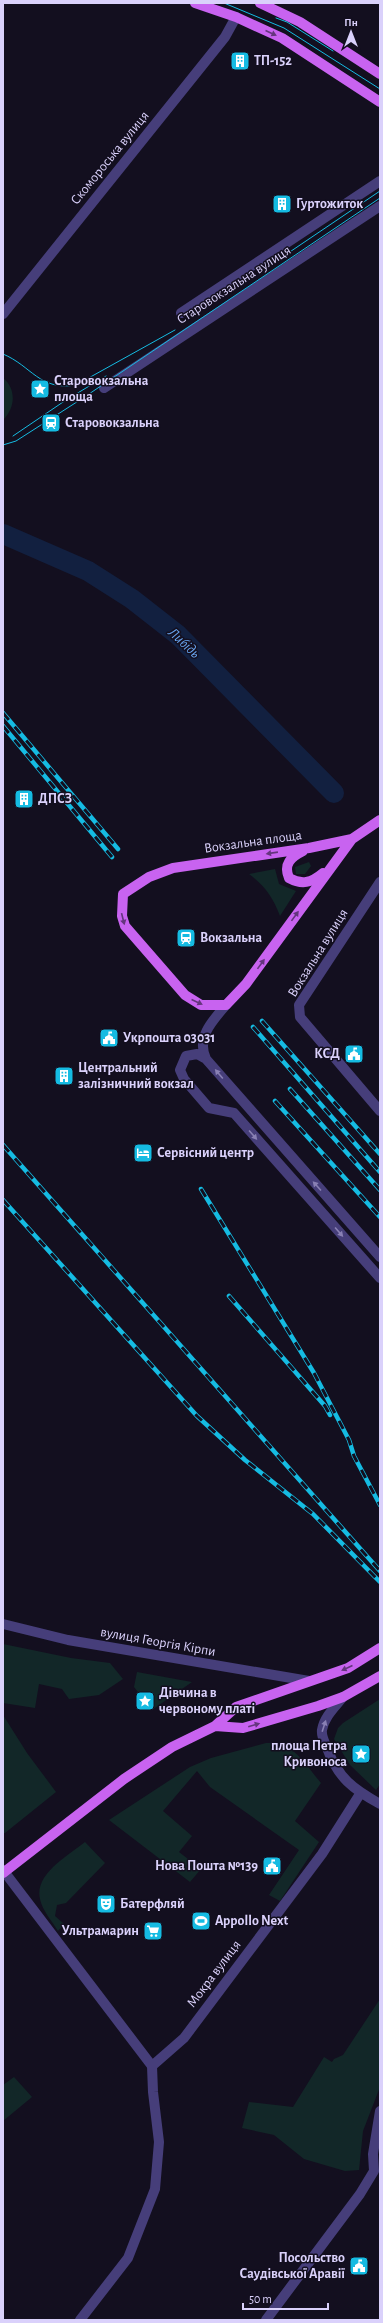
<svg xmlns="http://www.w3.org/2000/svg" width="383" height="2323" viewBox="0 0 383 2323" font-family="'Alegreya Sans',sans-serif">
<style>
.green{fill:#122728}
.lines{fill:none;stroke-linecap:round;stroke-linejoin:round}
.river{stroke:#122040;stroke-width:20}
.minor{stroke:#463e7a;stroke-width:10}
.major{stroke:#c863f0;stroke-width:10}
.tram{stroke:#15bbe2;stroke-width:1}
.rail-casing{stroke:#15bbe2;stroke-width:4.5}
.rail{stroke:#130f1f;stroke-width:3;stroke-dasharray:9;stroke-linecap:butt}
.oneway{fill:#64357d}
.oneway2{fill:#8980b4}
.labels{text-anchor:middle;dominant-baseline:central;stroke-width:3;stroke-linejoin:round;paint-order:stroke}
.poi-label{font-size:14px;font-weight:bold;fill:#dad1fb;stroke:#130f1f;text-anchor:start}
.street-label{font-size:14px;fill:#dad1fb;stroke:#130f1f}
.water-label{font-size:15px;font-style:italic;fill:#69a6f1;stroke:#130f1f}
</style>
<rect width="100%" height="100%" fill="#130f1f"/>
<path class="green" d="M3,378C17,389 15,409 3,420Z
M309,862L311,866L305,874H296L295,867Z
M275,869L279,884L296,891L280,916C273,897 265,886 249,874Z
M3,1644L71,1658L110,1663L123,1679L99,1695L69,1699L62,1689L39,1684L35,1708L3,1703Z
M137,1672L192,1682L152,1710L134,1687Z
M380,1699V1784L376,1790L350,1765L334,1739L338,1728L343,1723Z
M3,1715L27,1753L56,1792L5,1833H3Z
M266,1743C294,1741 305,1764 321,1783L295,1821L319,1842L280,1901L269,1895L299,1850L210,1787L197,1771L163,1811L192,1836L179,1852L201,1869L190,1882L109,1820L190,1767L211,1758Z
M85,1842L105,1863L66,1903L57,1905L55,1916L64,1924L58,1931C52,1921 42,1910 40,1899C34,1874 69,1855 85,1842Z
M380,1999V2087L363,2131L359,2170L345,2171L304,2159L274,2135L242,2128L249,2102L293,2107L324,2057L332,2062L334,2059L343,2055Z
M14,2077L32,2097L3,2121V2085Z"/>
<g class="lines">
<path class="river" d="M3,534L88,571L132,599L178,635L334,793"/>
<path class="minor" d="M181,313L380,181
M3,314L225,37L236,17
M104,388L380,206
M380,882L299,1005L300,1017L380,1111
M226,1005C212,1021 196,1038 206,1059L380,1257
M206,1059L197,1054L186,1056L180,1070L184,1079L209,1108L234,1113L380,1278
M3,1624L68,1640L309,1681
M343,1697C335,1707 324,1717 322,1730C321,1736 325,1743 327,1748C338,1778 353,1789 380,1804
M3,1870L152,2066L153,2092L159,2142L155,2189L128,2258L80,2320
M152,2066L184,2038L322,1854L360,1794
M266,2320L360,2194L374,2171L373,2154L380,2111"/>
<path class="major" d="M195,3L236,17L282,38L380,102
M260,3L300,22L380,74
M352,839L309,848L173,868L149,877L123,894L122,916L125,926L185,995L201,1005H226L246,984L352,839L380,820
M303,851C291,857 283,864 289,878C302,885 311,883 323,873
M215,1726L243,1728L318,1706L343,1697L380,1676
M3,1873L124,1779L172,1747L215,1726L236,1707L348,1668L380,1648"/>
<path class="tram" d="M224,3L284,28L380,89
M276,18L287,22L333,51
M269,266L380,191
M3,354C32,366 39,391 76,385L175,330
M13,436L66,400L106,376
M3,445L16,441L83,398L380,198"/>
<defs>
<path id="rail" d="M3,713L118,849
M3,726L112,857
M262,1021L380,1154
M253,1027L380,1172
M290,1089L380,1190
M275,1101L380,1217
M3,1145L380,1571
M201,1189L314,1373L349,1440L354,1456L380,1505
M3,1200L197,1416L245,1460L313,1514L380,1582
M229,1296L325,1406L330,1415"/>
</defs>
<use href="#rail" class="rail-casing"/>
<use href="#rail" class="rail"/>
</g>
<defs><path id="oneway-solid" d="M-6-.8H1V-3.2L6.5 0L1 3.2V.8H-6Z"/></defs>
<g class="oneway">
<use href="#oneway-solid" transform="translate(271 33) rotate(24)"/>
<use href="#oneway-solid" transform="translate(272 853) rotate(172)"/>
<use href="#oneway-solid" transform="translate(295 916) rotate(-54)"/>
<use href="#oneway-solid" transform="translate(123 919) rotate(76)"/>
<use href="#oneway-solid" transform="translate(261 964) rotate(-54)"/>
<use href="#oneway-solid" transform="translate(197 1002) rotate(25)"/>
<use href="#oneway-solid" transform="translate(347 1668) rotate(156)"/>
<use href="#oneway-solid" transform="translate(254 1725) rotate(-16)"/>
</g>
<g class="oneway2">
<use href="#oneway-solid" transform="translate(219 1074) rotate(-130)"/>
<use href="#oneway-solid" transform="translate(253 1135) rotate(49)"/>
<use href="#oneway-solid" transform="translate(317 1186) rotate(-132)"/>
<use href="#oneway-solid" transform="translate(339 1232) rotate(49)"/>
<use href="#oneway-solid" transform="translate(324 1726) rotate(-72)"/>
</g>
<defs>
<symbol id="building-square" viewBox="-11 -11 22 22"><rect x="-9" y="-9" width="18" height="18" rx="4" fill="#15bbe2" stroke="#130f1f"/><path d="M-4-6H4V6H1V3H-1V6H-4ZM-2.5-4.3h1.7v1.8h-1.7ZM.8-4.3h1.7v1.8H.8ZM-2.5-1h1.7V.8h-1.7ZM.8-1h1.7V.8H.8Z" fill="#fff"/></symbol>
<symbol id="sight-square" viewBox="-11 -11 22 22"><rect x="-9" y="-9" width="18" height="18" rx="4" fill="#15bbe2" stroke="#130f1f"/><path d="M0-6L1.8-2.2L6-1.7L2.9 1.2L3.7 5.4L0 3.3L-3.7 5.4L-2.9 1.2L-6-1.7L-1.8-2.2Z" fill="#fff"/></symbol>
<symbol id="station-square" viewBox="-11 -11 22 22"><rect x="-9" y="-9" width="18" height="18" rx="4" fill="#15bbe2" stroke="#130f1f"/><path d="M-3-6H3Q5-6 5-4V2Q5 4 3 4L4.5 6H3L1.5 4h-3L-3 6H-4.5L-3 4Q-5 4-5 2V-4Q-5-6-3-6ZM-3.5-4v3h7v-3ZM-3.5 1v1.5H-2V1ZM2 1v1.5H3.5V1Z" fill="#fff"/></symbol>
<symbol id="civic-square" viewBox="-11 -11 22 22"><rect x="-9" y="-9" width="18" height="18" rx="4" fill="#15bbe2" stroke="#130f1f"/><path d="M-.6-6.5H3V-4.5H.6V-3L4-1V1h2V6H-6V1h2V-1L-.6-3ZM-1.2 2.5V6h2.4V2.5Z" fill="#fff"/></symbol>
<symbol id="hotel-square" viewBox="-11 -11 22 22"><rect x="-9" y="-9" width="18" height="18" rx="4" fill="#15bbe2" stroke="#130f1f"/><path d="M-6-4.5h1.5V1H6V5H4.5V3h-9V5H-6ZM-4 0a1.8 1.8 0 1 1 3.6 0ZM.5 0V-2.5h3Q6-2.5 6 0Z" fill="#fff"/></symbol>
<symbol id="theatre-square" viewBox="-11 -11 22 22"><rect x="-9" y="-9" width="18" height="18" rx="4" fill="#15bbe2" stroke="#130f1f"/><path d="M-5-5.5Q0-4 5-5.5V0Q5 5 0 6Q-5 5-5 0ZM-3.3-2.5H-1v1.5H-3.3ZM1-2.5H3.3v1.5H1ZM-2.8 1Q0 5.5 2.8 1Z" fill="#fff"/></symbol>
<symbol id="stadium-square" viewBox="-11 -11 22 22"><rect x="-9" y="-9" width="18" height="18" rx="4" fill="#15bbe2" stroke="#130f1f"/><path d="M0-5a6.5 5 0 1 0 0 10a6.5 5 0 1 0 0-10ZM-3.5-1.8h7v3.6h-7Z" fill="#fff"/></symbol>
<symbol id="supermarket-square" viewBox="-11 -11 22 22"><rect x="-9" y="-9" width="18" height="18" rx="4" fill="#15bbe2" stroke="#130f1f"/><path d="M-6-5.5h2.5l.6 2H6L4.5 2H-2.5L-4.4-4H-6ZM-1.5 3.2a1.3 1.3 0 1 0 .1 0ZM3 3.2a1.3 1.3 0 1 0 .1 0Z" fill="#fff"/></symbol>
</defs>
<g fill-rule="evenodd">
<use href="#building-square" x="229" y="50" width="22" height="22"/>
<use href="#building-square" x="271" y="193" width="22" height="22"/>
<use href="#sight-square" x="29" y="378" width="22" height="22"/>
<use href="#station-square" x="40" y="412" width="22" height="22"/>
<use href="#building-square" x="13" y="788" width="22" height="22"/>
<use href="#station-square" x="175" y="927" width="22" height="22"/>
<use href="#civic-square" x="98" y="1027" width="22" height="22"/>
<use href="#civic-square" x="343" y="1043" width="22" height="22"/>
<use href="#building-square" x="53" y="1065" width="22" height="22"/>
<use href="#hotel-square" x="132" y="1142" width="22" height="22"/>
<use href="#sight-square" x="134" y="1690" width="22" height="22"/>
<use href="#sight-square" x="350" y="1743" width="22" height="22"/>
<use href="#civic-square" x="261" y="1855" width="22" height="22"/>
<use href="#theatre-square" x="95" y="1893" width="22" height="22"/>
<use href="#stadium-square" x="190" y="1910" width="22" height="22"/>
<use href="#supermarket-square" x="142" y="1920" width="22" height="22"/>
<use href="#civic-square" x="348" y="2255" width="22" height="22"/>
</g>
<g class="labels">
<g class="poi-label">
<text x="254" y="61">ТП-152</text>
<text x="296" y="204">Гуртожиток</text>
<text x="54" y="381">Старовокзальна<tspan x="54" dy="16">площа</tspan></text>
<text x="65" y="423">Старовокзальна</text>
<text x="38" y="799">ДПСЗ</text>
<text x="200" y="938">Вокзальна</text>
<text x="123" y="1038">Укрпошта 03031</text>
<text x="340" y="1054" text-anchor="end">КСД</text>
<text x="78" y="1068">Центральний<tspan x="78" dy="16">залізничний вокзал</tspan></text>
<text x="157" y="1153">Сервісний центр</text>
<text x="159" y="1693">Дівчина в<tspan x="159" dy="16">червоному платі</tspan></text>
<text x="347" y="1746" text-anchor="end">площа Петра<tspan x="347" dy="16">Кривоноса</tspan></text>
<text x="258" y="1866" text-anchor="end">Нова Пошта №139</text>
<text x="120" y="1904">Батерфляй</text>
<text x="215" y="1921">Appollo Next</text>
<text x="139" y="1931" text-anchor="end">Ультрамарин</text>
<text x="345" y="2258" text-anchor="end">Посольство<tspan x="345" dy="16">Саудівської Аравії</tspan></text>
</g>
<g class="street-label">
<text transform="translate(110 158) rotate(-51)">Скомороська вулиця</text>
<text transform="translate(234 285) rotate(-33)">Старовокзальна вулиця</text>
<text transform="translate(253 842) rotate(-8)">Вокзальна площа</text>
<text transform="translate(318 953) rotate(-58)">Вокзальна вулиця</text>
<text transform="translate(158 1642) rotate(10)">вулиця Георгія Кірпи</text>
<text transform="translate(214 1974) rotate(-53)">Мокра вулиця</text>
</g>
<g class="water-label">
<text transform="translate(184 643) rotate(43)">Либідь</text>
</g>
</g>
<rect width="383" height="2323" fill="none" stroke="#dad1fb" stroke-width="8"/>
<g transform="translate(351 32)" stroke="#130f1f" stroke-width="3" paint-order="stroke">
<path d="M0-3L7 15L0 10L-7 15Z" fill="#dad1fb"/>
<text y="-6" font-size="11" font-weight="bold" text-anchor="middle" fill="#dad1fb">Пн</text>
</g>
<path d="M243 2303v6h85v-6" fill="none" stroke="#dad1fb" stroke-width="2"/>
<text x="249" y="2303" font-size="12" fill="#dad1fb" stroke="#130f1f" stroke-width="3" paint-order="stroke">50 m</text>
</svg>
